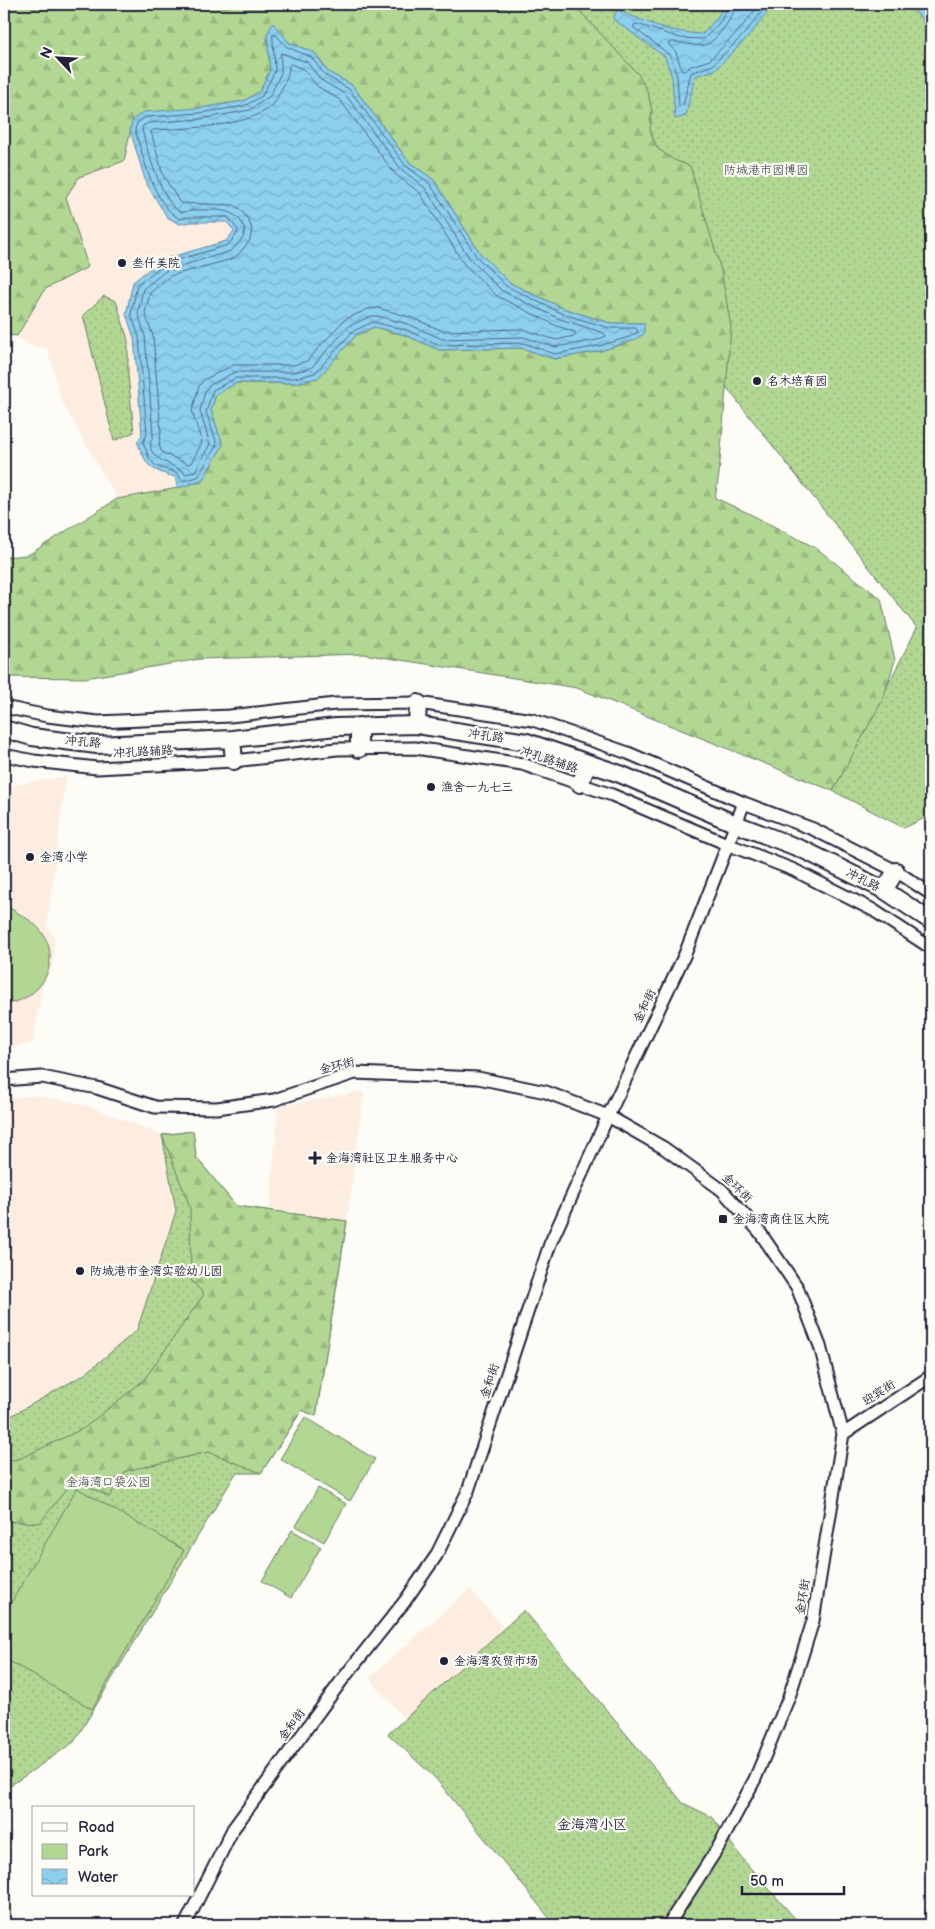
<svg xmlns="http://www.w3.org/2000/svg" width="935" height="1929" viewBox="0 0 935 1929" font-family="'Balsamiq Sans','LXGW WenKai TC',sans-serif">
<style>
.built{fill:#fdede0}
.green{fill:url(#green-dots);stroke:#6a7c67}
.forest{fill:url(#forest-firs);stroke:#6a7c67}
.pitch{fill:#b1d793;stroke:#6a7c67}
.water{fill:url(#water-waves);stroke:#628aa6}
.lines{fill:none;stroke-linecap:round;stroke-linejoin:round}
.shore{stroke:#4d6783;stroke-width:1}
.street-casing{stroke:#22223b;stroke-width:15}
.secondary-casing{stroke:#22223b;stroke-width:20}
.street{stroke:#fdfcf7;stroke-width:11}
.secondary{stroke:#fdfcf7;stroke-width:16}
.poi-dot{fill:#22223b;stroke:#fdfcf7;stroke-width:2}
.labels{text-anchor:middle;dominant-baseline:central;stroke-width:4.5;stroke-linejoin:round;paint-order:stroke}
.park-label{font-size:12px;fill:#4d5855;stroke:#fdfcf7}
.poi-label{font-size:12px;fill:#22223b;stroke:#fdfcf7;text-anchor:start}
.street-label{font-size:12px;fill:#22223b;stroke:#fdfcf7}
.neighbourhood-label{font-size:14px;fill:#22223b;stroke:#fdfcf7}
</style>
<defs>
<pattern id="green-dots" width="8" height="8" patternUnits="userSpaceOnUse" patternTransform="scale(1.25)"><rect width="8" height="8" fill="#b1d793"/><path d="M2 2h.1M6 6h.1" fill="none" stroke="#98b880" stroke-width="1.8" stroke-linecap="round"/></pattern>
<pattern id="forest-firs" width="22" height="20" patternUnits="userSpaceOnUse" patternTransform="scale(1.25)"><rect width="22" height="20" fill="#b1d793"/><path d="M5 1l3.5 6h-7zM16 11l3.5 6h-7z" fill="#98b880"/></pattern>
<pattern id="water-waves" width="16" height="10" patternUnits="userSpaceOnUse" patternTransform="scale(1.25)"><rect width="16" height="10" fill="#8dcfee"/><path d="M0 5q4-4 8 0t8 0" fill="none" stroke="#79b1cd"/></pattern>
</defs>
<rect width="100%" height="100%" fill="#fdfcf7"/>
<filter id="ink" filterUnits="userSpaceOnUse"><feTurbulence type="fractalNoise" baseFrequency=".02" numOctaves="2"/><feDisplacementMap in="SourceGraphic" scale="10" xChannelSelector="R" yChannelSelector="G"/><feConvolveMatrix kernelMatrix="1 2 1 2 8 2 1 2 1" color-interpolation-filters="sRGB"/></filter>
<g filter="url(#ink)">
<path class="built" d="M83,39L179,224L191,222H227L234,231L226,241L198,249L126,314L134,338L142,435L154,470L175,477L178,488L117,499L62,402L47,348L27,345L17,336L45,289Z
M66,776L47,926L54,938V956L50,972L42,987L33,1043L4,1049V787Z
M364,1091L347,1221L270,1209L278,1107Z
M33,1095L86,1105L162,1135L176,1211L137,1330L85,1374L4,1420V1100Z
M470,1589L518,1644L417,1734L369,1678Z"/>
<path class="green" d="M423,4H931V815L904,828L833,791L917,628Z
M104,296L116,301L128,340V375L134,432L114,441L83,315Z
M193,1131L196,1157L236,1206L347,1221L316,1416L302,1410L261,1473H236L74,1742L4,1790V1420L85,1374L137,1330L176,1211L162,1135Z
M524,1610L683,1803L712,1817L745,1862L801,1925H555L436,1779L388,1734Z"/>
<path class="forest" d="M9,4H573L639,75L648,93L652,111L650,130L657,148L674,160L690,166L721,270L731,327L719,474L715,498L746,512L816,548L881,599L895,660L883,699L833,791L577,688L363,654L200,659L85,678L4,677V557L28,555L117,499L178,488L202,481L223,445L211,411L216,394L237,383H296L317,378L356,335L374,327L405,335L439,350L522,348L554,359L600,351L632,341L644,323H610L565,309L510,283L480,253L434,180L409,162L352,85L328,72L315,53L267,34L270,70L260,91L244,101L133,119L124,161L79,177L66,197L88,267L45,289L17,336L4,335V9Z
M193,1131L196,1157L236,1206L347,1221L316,1416L302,1410L261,1473L209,1452L126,1471L109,1497L74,1479L40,1523L4,1521V1461L19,1459L84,1428L144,1380L204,1294L191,1280L190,1207L162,1135Z"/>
<path class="pitch" d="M4,904C15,912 33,920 41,931C64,962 40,1001 5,1004Z
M305,1417L375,1459L350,1501L280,1459Z
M77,1488L184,1550L92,1709L4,1658V1615Z
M318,1488L346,1504L324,1542L296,1526Z
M292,1530L321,1547L291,1598L262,1581Z"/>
<path class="water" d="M725,4H774L749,36L715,70L695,76L686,116L675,119L672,77L665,57L613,19L617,10C646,22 671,33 703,34L717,18Z
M908,4H931V25H927Z
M273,23L290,43L315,53L328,72L352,85L409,162L434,180L480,253L510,283L565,309L610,323H644V334L632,341L600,351L554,359L522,348L439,350L405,335L374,327L356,335L318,378L296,383H237L216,394L211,411L223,445L202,481L178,488L175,477C148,469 147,467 137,441L142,435L134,338L126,314L133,282L161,260L226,241L234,231L227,222H191L179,224L167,217L146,183L130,130L133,119L144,112L200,108L244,101L260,91L270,70L267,34Z"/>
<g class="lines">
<path class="shore" d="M729,4L721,21L704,39L680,38L637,24L634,25V28L670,55L677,76L679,106L683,105L691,73L713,65L745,33L768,4
M736,4C735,15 716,42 705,45C693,47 680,41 669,42V45L676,52L682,71H685L691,66L710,60L740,29L760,4
M273,35H276L287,47L311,57L325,75L349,89L405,165L430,184L476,256L506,286L563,314L609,328H636L638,332L629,337L599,346L555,354L523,343L440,345L406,330L373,322L353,331L315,373L295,378H236L213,390L206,412L217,444L198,477L182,481L177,473L156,466L149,458L143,442L147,434L139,337L131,314L137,285L164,264L228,245L237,234L238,230L228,217H190L180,219C153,204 144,158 135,130L137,123L146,117L200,113L245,106L262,96L275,71Z
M281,53L307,62L321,80L345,94L401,169L425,188L470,259L502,291L560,319L604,333L606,336L597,340L555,347L523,337L442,339L408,324L377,316H371L349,326L311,368L294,372H235L210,385L205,391L200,411L210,444L195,471L186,474C177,464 146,461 151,441C152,439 153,437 153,434L145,336L138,313L143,289L167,270L231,251L243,238L245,230C238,206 212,210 192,210C189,210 184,213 181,212C164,208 145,145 142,129L143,126L148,123L201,119L250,110L270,96L281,73Z
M291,64L303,69L317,86L340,100L395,174L420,193L464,264L497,296L557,326L575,332L576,334L574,336L556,340L522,329L443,331L410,317L378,308L368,309L344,320L307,361L293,365H234L205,379L199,386L192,411L202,443L191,463L188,464L165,454L161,451L159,444L161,433L153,336L145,313L150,293L170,276L232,259L239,254L250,240L252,229L248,219L240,209L234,205L180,203L163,175L151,132L153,130C186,128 248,128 273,105C277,100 279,93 282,88C286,80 289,74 289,66Z"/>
<defs>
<path id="street" d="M4,707L47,716L98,722L230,716L335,704L418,703L533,720L628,753L744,803L813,829L896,871L931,894
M4,755L34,761L97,768L234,761L337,749L415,748L522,764L612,795L727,844L794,870L873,910L931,948
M4,1080L42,1077L97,1088L155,1107L217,1108L274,1100L355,1073L478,1078L546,1092L608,1116L664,1148L722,1190L759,1231L797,1287L820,1346L843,1434L813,1621L789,1697L755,1779L719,1846L668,1925
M843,1434L931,1376
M185,1925L233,1829L342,1680L405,1601L436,1556L468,1491L550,1244L608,1116L685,954L744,803"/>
<path id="secondary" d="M417,725L418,703
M4,729L32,737L97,745L232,739L336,727L417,725L527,742L620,774L736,824L804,850L884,890L931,921
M232,739L234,761
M359,749V726
M580,784L588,763
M884,890L896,871"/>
</defs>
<use href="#street" class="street-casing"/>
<use href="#secondary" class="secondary-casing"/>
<use href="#street" class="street"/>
<use href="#secondary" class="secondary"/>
</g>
</g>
<g class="poi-dot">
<circle cx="122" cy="263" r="5"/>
<circle cx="757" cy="381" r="5"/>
<circle cx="431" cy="787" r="5"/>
<circle cx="30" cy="857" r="5"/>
<path d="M312.5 1150.5h5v5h5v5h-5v5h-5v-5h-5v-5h5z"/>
<rect x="718" y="1214" width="10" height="10" rx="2.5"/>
<circle cx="80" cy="1271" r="5"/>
<circle cx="444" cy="1661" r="5"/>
</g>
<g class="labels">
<g class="park-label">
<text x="766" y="170">防城港市园博园</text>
<text x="108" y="1482">金海湾口袋公园</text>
</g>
<g class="poi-label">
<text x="132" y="263">叁仟美院</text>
<text x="767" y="381">名木培育园</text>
<text x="441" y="787">渔舍一九七三</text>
<text x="40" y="857">金湾小学</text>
<text x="326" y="1158">金海湾社区卫生服务中心</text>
<text x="733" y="1219">金海湾商住区大院</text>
<text x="90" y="1271">防城港市金湾实验幼儿园</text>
<text x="454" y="1661">金海湾农贸市场</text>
</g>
<g class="street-label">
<text transform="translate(486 736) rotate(8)">冲孔路</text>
<text transform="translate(83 742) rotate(5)">冲孔路</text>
<text transform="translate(143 752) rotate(-3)">冲孔路辅路</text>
<text transform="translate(549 760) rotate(18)">冲孔路辅路</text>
<text transform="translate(863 880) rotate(27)">冲孔路</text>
<text transform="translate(645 1006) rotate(-64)">金和街</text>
<text transform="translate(337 1066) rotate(-14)">金环街</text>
<text transform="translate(737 1188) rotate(44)">金环街</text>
<text transform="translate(490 1381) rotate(-72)">金和街</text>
<text transform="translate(879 1393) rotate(-33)">迎宾街</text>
<text transform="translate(803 1597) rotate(-81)">金环街</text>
<text transform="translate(292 1725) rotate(-54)">金和街</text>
</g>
<g class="neighbourhood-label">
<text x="592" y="1824">金海湾小区</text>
</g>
</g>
<rect width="935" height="1929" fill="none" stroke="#fdfcf7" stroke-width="20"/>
<rect x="10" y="10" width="915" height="1909" fill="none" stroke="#22223b" stroke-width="2" filter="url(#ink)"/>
<rect x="32" y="1806" width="162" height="90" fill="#fdfcf7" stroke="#a5a5ac"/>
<rect x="42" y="1823" width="25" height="8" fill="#fdfcf7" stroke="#a5a5ac"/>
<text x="78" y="1832" font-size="15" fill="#22223b">Road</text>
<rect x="42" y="1844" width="25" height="15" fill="#b1d793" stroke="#a5a5ac"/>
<text x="78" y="1856" font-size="15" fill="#22223b">Park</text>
<rect x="42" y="1869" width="25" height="15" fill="url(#water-waves)" stroke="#a5a5ac"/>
<text x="78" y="1882" font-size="15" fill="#22223b">Water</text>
<g transform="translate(58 58) rotate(295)" stroke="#fdfcf7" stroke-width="4" paint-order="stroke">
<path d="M0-4L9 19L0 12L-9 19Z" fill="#22223b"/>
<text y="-8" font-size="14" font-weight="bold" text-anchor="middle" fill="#22223b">N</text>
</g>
<path d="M742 1886v8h102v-8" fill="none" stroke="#22223b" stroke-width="2.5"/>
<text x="750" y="1886" font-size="15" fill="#22223b" stroke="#fdfcf7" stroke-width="4" paint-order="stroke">50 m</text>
</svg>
